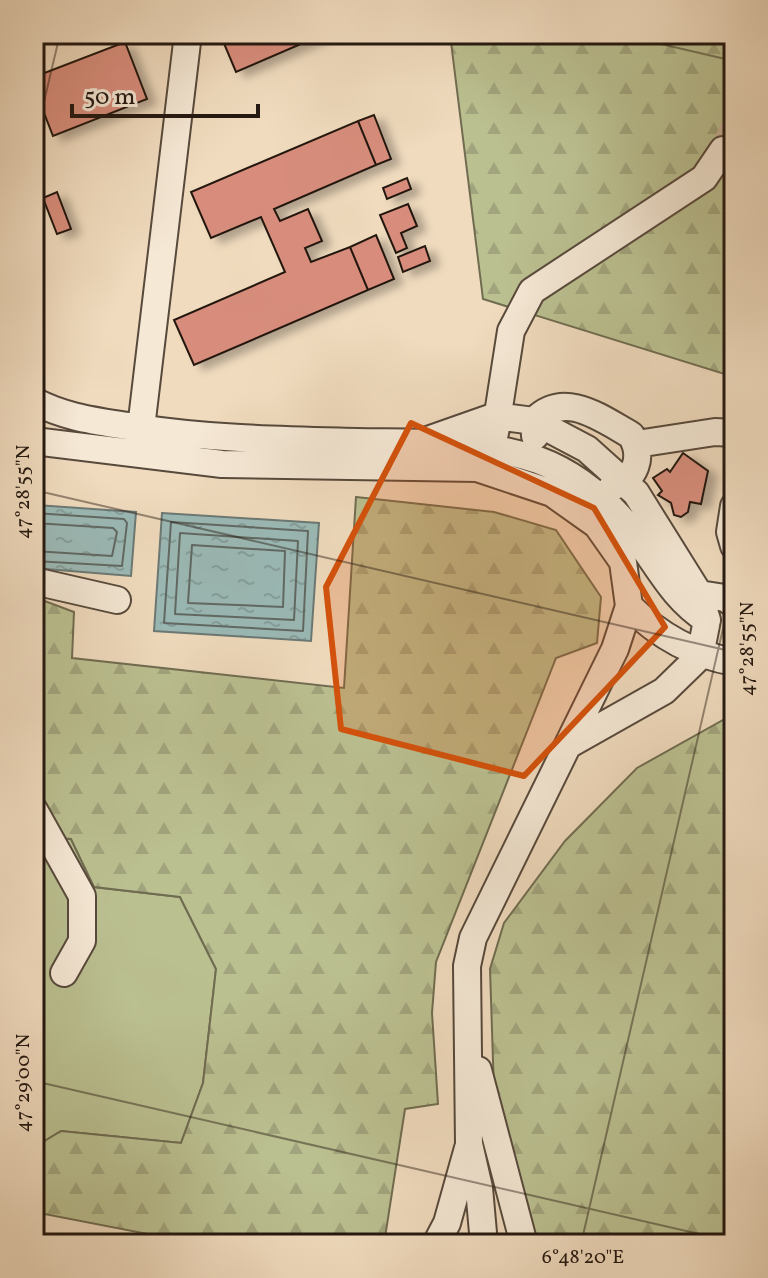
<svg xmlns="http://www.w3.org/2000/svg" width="768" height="1278" viewBox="0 0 768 1278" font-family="Vollkorn,serif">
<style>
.grass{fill:#bbc091;stroke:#706c51;stroke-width:2}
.forest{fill:url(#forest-firs);stroke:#706c51;stroke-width:2}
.water{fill:url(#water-ripples);stroke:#6b7975;stroke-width:2}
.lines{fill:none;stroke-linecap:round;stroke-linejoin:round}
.shore{stroke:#606964;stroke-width:2}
.building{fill:#d88d7b;stroke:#241811;stroke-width:2;filter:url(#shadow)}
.minor-tunnel{stroke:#c7b49b;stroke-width:26;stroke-dasharray:26 13;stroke-linecap:butt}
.minor-casing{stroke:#57493c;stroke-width:30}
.minor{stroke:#f5e8d5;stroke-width:26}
.marked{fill:#d4520c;fill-opacity:0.2;stroke:#d4520c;stroke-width:6;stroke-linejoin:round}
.ticks{fill:none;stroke:#241811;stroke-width:2;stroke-opacity:0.45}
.neatline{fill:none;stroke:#241811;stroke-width:3}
.ticks-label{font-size:20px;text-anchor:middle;fill:#241811}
</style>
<defs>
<pattern id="forest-firs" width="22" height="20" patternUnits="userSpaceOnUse" patternTransform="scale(2)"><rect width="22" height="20" fill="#bbc091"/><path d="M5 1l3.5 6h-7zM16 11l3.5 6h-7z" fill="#a1a47c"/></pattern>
<pattern id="water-ripples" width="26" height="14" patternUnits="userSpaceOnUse" patternTransform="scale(2)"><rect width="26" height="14" fill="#9bbab7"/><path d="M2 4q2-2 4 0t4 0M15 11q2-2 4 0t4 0" fill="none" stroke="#859f9c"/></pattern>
<filter id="shadow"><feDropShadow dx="9" dy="5" stdDeviation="4" flood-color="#0004"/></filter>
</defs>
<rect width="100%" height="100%" fill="#f0dbbe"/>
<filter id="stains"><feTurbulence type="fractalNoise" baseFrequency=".0025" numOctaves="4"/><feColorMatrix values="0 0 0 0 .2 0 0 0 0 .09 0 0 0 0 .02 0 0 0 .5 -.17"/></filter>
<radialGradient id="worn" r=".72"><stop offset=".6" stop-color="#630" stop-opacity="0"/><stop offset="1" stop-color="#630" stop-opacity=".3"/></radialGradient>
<path class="grass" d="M34,836L71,839L94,887L180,897L216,969L203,1083L181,1143L61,1131L38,1145L34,1140Z"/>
<path class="forest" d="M450,34H734V377L483,299Z
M356,497L494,512L556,530L601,597L597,643L556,658L436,962L432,1013L438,1104L405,1109L384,1244H199L34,1212V1140L38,1145L61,1131L181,1143L203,1083L216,969L180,897L94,887L71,839L34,836V597L74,612L72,658L344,688Z
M723,720H734V1244H533L494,1091L490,969L504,923L565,841L637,768Z"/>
<path class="water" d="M36,505L136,512L131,576L34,568Z
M162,513L319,523L311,641L154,631Z"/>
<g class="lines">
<path class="shore" d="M34,513L124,519L127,523L122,566L34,561
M171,522L308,531L303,631L164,623Z
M34,523L113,528L117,532L112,556L34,551
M180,533L298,541L294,620L175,614Z
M192,545L285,551L283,607L188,603Z"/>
</g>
<path class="building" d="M220,34H324L236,72Z
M125,42L147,99L53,136L34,87V77Z
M374,115L391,159L376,165L358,121Z
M358,121L376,165L274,209L280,221L308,209L322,241L305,248L311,262L350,247L368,290L194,365L174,320L285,272L261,217L211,238L191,192Z
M407,178L411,189L387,199L383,188Z
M57,192L71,229L57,234L43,198Z
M408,204L417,226L401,233L407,248L396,253L380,215Z
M376,235L394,279L368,290L350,247Z
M425,246L430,261L403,272L398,257Z
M683,453L708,471L701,504L690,502L688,512L681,517L674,515L671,503L658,495L662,491L653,478L667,469L670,472Z"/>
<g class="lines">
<path class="minor-tunnel" d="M723,150L734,126"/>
<defs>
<path id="minor" d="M34,401C66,418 97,421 133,427C208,439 281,440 357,442C417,443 481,440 538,460C579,475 611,504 637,538C660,569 674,599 707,620
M141,428L188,34
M495,433L511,331L532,291L704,178L723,150
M535,436L534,421C564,390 599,417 631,435C644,457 636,479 612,487
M34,441L222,464L477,468L552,493L597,525L623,562L629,606L615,649L473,938L467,966L469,1144L479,1188L484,1244
M425,441L496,416L534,421L587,449L636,493L699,594L707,620L700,656L664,691L570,744
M637,444L715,432L734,433
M734,506L730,532L734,546
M34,581L117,600
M699,594L725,598L734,604
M629,606C659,636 693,655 734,662
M34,810L82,896V941L64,973
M478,1070L524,1244
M436,1244L447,1223L468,1148"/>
</defs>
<use href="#minor" class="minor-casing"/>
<use href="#minor" class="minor"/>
</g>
<path class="marked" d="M411,423L594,508L665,627L524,776L341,729L326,587Z"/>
<path class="ticks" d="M618,34L734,61M34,144L60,34M34,490L734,652M34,1081L734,1242M581,1244L734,581"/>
<rect width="768" height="1278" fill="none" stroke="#f0dbbe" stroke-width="88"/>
<path d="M72 104v12h186v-12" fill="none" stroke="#241811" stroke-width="4"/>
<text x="84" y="104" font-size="24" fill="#241811" stroke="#f5e8d5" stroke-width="6" paint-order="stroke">50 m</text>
<rect x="44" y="44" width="680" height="1190" class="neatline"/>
<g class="ticks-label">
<text transform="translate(22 492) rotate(-90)" y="7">47°28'55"N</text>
<text transform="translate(746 649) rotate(-90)" y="7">47°28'55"N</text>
<text transform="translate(22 1083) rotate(-90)" y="7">47°29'00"N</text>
<text x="583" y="1263">6°48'20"E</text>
</g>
<rect width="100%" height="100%" filter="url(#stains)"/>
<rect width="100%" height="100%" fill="url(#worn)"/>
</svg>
